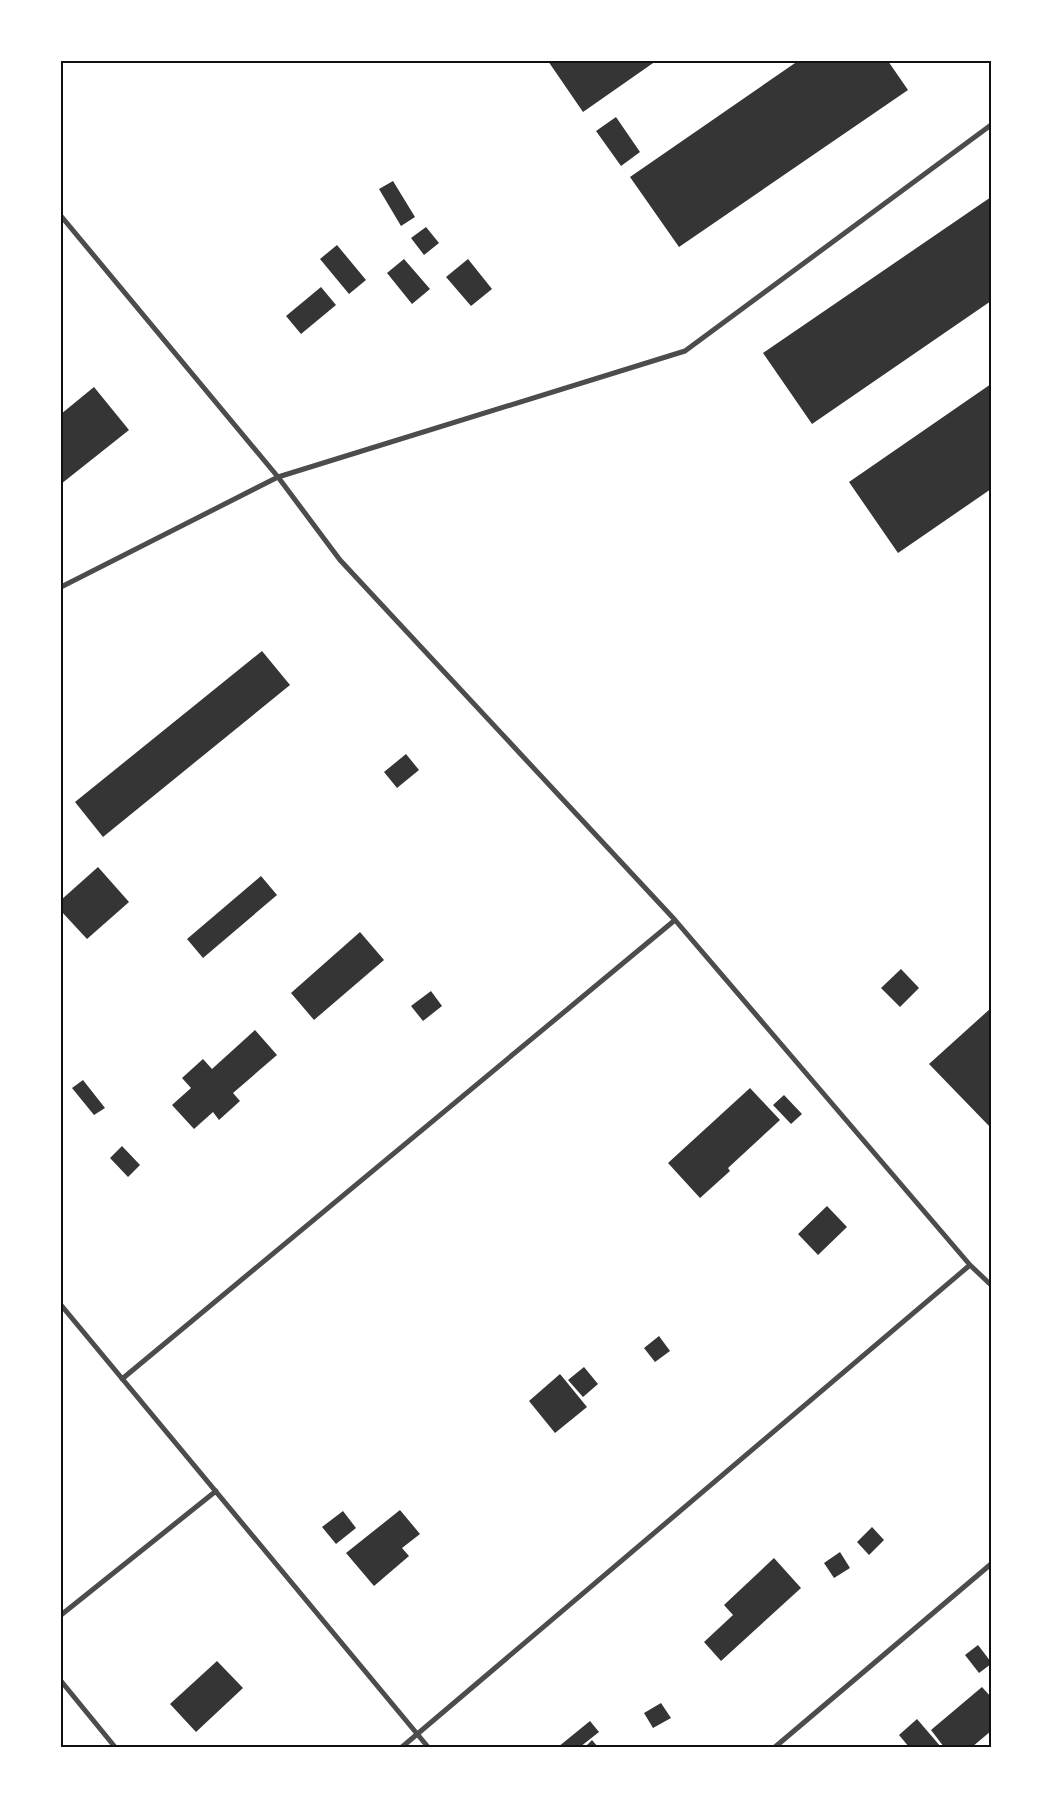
<svg xmlns="http://www.w3.org/2000/svg" width="1052" height="1808" viewBox="0 0 1052 1808" font-family="'Exo 2',sans-serif">
<style>
.building{fill:#353535}
.lines{fill:none;stroke-linecap:round;stroke-linejoin:round}
.minor{stroke:#4c4c4c;stroke-width:5}
.neatline{fill:none;stroke:#111;stroke-width:2}
</style>
<rect width="100%" height="100%" fill="#fff"/>
<path class="building" d="M548,61H656L583,112Z
M798,61H888L908,90L679,247L630,177Z
M616,117L640,152L621,166L596,131Z
M393,181L415,217L401,226L379,189Z
M991,197V301L812,424L763,353Z
M426,227L439,243L424,255L411,238Z
M337,245L366,280L349,294L320,259Z
M404,259L430,289L412,304L387,273Z
M468,259L492,289L471,306L446,277Z
M321,287L336,305L301,334L286,316Z
M991,384V489L898,553L849,482Z
M94,387L129,430L61,484V414Z
M262,651L290,685L103,837L75,802Z
M406,754L419,770L397,788L384,772Z
M98,867L129,902L87,939L61,911V900Z
M261,876L277,895L203,958L187,939Z
M360,932L384,960L314,1020L291,993Z
M901,969L919,988L900,1007L881,988Z
M431,991L442,1006L423,1021L411,1006Z
M991,1008V1128L929,1064Z
M255,1030L277,1055L233,1093L240,1101L219,1120L213,1112L194,1129L172,1105L191,1088L182,1078L203,1059L212,1069Z
M83,1080L105,1108L94,1115L72,1088Z
M750,1088L780,1120L728,1168L730,1171L700,1198L668,1163Z
M784,1095L802,1114L791,1124L773,1105Z
M122,1146L140,1165L128,1177L110,1158Z
M827,1206L847,1227L818,1255L798,1234Z
M659,1336L670,1351L655,1362L644,1348Z
M584,1367L598,1384L583,1397L568,1380Z
M560,1374L587,1407L555,1433L529,1401Z
M400,1510L420,1534L402,1548L409,1556L374,1586L346,1553Z
M343,1511L356,1528L336,1544L322,1527Z
M872,1527L884,1540L869,1555L857,1542Z
M840,1552L850,1568L834,1578L824,1563Z
M774,1558L801,1588L721,1661L704,1642L733,1615L724,1605Z
M978,1645L991,1662V1664L979,1673L965,1655Z
M217,1661L243,1688L196,1732L170,1704Z
M982,1687L991,1697V1731L972,1747H944L931,1730Z
M661,1703L671,1718L653,1728L644,1713Z
M917,1719L941,1747H909L899,1735Z
M590,1721L599,1732L580,1747H558Z
M592,1740L598,1747H585Z"/>
<g class="lines">
<path class="minor" d="M61,216L278,477L340,560L675,920L970,1265L991,1285
M61,587L278,477L685,351L991,125
M61,1305L428,1747
M122,1379L675,920
M61,1615L216,1491
M61,1681L115,1747
M402,1747L970,1265
M775,1747L991,1564"/>
</g>
<rect width="1052" height="1808" fill="none" stroke="#ffffff" stroke-width="125"/>
<rect x="62" y="62" width="928" height="1684" class="neatline"/>
</svg>
